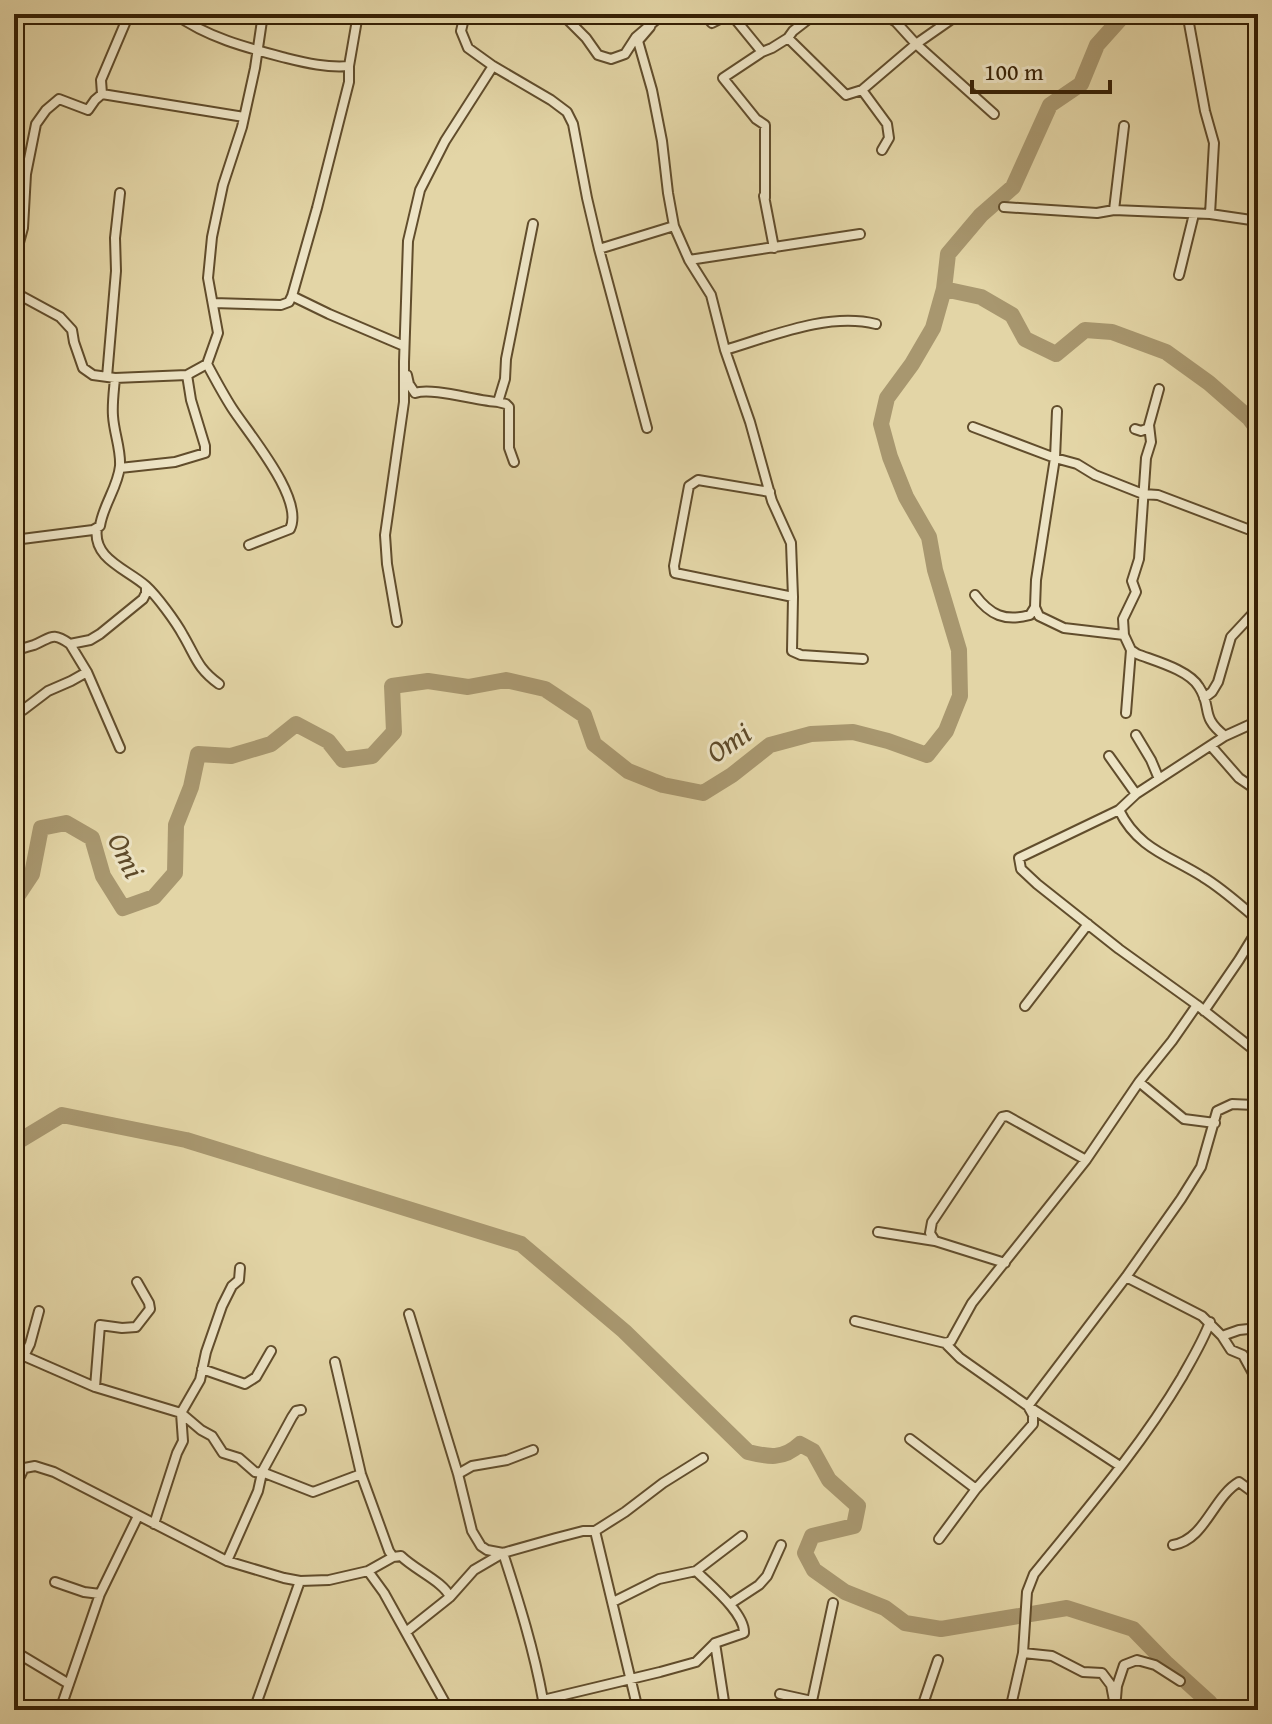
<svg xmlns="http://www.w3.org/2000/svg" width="1272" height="1724" viewBox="0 0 1272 1724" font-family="'Gentium Book Plus',serif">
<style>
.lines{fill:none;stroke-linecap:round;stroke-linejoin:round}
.stream{stroke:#7a6744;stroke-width:3}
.river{stroke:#a8976f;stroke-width:16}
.street-casing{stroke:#614d2c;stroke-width:12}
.street{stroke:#ede4c5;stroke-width:8}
.labels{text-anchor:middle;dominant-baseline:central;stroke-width:6;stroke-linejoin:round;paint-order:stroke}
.water-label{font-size:30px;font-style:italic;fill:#5e4a29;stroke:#ede4c5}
</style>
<rect width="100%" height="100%" fill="#e3d5a6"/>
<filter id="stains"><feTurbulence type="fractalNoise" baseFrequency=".0025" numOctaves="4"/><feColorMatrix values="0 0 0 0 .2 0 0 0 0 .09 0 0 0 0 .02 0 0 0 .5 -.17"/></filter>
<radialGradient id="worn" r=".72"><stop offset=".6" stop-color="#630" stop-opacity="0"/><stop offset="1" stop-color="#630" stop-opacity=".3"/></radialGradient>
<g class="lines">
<path class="stream" d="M14,33L36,14"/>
<path class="river" d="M944,289L981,297L1012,315L1025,339L1056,354L1085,330L1112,332L1166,352L1209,383L1249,418L1258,430
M14,901L32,874L41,828L66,823L92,838L103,876L123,908L154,897L175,873L176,825L191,787L198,754L231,756L271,744L296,724L328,741L343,760L372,756L394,732L392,686L428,681L468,687L506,680L545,689L584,715L594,744L628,771L663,785L703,793L732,775L770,745L811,734L853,732L888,741L927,755L946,731L960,696L959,650L935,570L929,537L906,497L890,457L881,424L887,398L912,364L933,328L944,289L948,254L981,215L1013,187L1050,105L1081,84L1097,45L1123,16L1128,14
M14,1144L62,1115L186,1140L521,1244L624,1331L748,1452C768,1457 783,1460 800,1444L813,1451L829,1480L858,1506L854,1526L812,1536L805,1553L814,1570L845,1592L885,1608L905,1623L941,1629L1067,1608L1133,1629L1167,1664L1210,1703L1209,1710"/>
<defs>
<path id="street" d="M175,14C208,38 248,48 286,58C306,63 328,68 349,66
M465,14L461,31L468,48L493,66L551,100L567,112L573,124L587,198L599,249L647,428
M562,14L586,38L598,55L611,59L625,54L636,37L663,14
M704,14L712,23L730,14
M731,14L762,52
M883,14L896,22L916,44L994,114
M1188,18L1205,111L1214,143L1210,214
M650,27L638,41L652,90L662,141L668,193L674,226L689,260L711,295L725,350L750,422L772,501L791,543L793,597L792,651L801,655L863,659
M788,38L846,95L862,90L887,124L889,138L882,150
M862,90L916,44L959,14
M102,94L244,117
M764,196L774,248
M765,198V125L756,119L723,78L762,52L772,48L788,38L793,31L815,14
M1004,207L1097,213L1114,210L1210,214L1258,221
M1114,210L1124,126
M599,249L674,226
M689,260L860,234
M14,261L23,228L26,174L36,124L46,110L59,99L88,110L95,100L102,94L101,80L129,14
M1179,275L1194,214
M14,292L60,317L72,330L74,342L83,368L93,375L115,378L187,375L207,364L218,333L208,278L212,237L223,185L242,127L255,68L263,14
M292,296L329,314L404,346
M213,303L281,305L289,302L292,296L317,208L349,82V66L358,14
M725,350C772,336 828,312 876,324
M207,364C215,379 223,394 232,408C248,433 305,499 290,529L249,545
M407,375L409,384L415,393C432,387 477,401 498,402
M107,377L116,271L115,238L120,193
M973,427L1055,458L1077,464L1095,475L1143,494L1158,495L1258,533
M1135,429L1141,431L1149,428
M514,462L509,448V407L506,404L498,402L505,379L506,359L533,224
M120,468L175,462L205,453V446L191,400L187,375
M770,492L698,480L689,486L674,566L675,573L793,597
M97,528C92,559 127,569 146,586C157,596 176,622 183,635C196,657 197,668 219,684
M14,540L93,530L100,526C103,505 118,487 120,466C121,449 114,433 113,416C112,404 114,390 115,378
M975,595C990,615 1005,622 1030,615L1035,607L1039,616L1064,628L1124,635L1131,650L1137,654C1155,661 1189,670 1199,687C1213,708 1199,716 1225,736
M1035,607L1036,580L1055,458L1057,411
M397,622L387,564L385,535L404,402V362L408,241L420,190L445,141L493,66
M1124,635L1123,619L1136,592L1132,581L1139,559L1146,458L1151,442L1149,425L1159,389
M70,644L87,672L120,748
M14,651C20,649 27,647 34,645C51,638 52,631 70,644L90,640L100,634L143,599L146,593V587
M1204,698L1212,692L1218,682L1231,637L1258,608
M23,710L48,691L71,681L87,672
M1126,713L1131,650
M1258,721L1225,736L1136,794L1119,810L1019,858L1021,869L1037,884L1119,949L1197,1005L1258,1053
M1136,735L1151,760L1159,779
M1211,746L1239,778L1258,791
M1109,756L1136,794
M1119,810C1138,849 1170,856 1203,877C1223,889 1240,905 1258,920
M1025,1006L1088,924
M1204,1011L1239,960L1258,929
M1139,1082L1184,1119L1215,1123
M878,1232L935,1241
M1005,1263L935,1241L930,1233L932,1222L1002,1117L1007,1116L1086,1160
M1126,1277L1202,1316L1222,1336L1231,1350L1243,1355L1254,1375L1258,1378
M409,1314L458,1474L472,1531L481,1546L487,1550L503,1553L556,1538L583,1531H595L625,1512L663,1483L703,1458
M855,1321L945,1343L951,1341L972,1303L1086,1160L1139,1082L1172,1041L1197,1005
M1222,1336L1239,1330L1258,1328
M945,1343L960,1358L1028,1406L1120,1466
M14,1353L24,1356L95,1387L181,1413L201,1430L212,1436L223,1453L239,1458L255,1472L262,1473L258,1491L227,1561
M24,1356L30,1344L39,1311
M202,1369L245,1384L256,1377L271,1351
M95,1387L100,1325L122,1328L136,1327L150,1309L149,1303L137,1282
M301,1410L296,1411L292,1417L262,1472L313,1492L361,1474
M910,1439L976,1489
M14,1470L35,1466L54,1472L227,1561L284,1578L300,1581L329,1580L368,1571L393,1557L389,1551L361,1474L335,1362
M458,1474L472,1466L507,1460L533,1450
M14,1489L24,1468
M154,1524L177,1453L183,1441L181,1413L200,1380L206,1352L222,1306L232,1286L239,1280L240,1268
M595,1531L638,1710
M939,1539L976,1489L1033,1424V1415L1028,1406L1126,1277L1181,1199L1201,1167L1217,1111L1232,1104L1254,1105L1258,1109
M1173,1545C1205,1540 1213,1497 1239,1482L1258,1496
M393,1557L401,1556C415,1570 444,1582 450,1597L474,1570L503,1553C519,1602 534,1650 543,1700L660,1672L696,1662L715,1643L744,1633C745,1613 710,1585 696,1571L659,1579L613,1602
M368,1571L384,1593L449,1710
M696,1571L742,1536
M55,1582L84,1592L100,1594
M730,1604L759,1585L767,1576L781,1545
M406,1632L450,1597
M715,1643L725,1708
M14,1651L69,1684
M1023,1653L1052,1656L1083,1672L1102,1673L1111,1685L1115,1706
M780,1694L812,1701L825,1710
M1116,1698L1117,1686L1124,1665L1137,1660L1155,1665L1180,1681
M812,1701L833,1603
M60,1710L100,1594L138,1516
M254,1710L300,1581
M921,1710L938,1660
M1010,1710L1023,1653L1027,1592L1034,1574C1086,1510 1140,1448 1182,1377C1192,1359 1203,1341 1210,1322"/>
</defs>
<use href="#street" class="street-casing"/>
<use href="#street" class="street"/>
</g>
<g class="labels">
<g class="water-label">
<text transform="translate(728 742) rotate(-34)">Omi</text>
<text transform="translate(127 855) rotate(64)">Omi</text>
</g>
</g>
<rect width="1272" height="1724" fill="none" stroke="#e3d5a6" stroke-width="48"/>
<rect x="16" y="16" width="1240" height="1692" fill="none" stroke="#362004" stroke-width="4"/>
<rect x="24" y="24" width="1224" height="1676" fill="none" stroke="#362004" stroke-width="2"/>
<path d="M972 80v12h138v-12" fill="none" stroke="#362004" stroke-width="4"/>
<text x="984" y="80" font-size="24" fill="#362004" stroke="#ede4c5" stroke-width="6" paint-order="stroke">100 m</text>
<rect width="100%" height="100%" filter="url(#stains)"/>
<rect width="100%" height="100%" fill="url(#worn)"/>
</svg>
